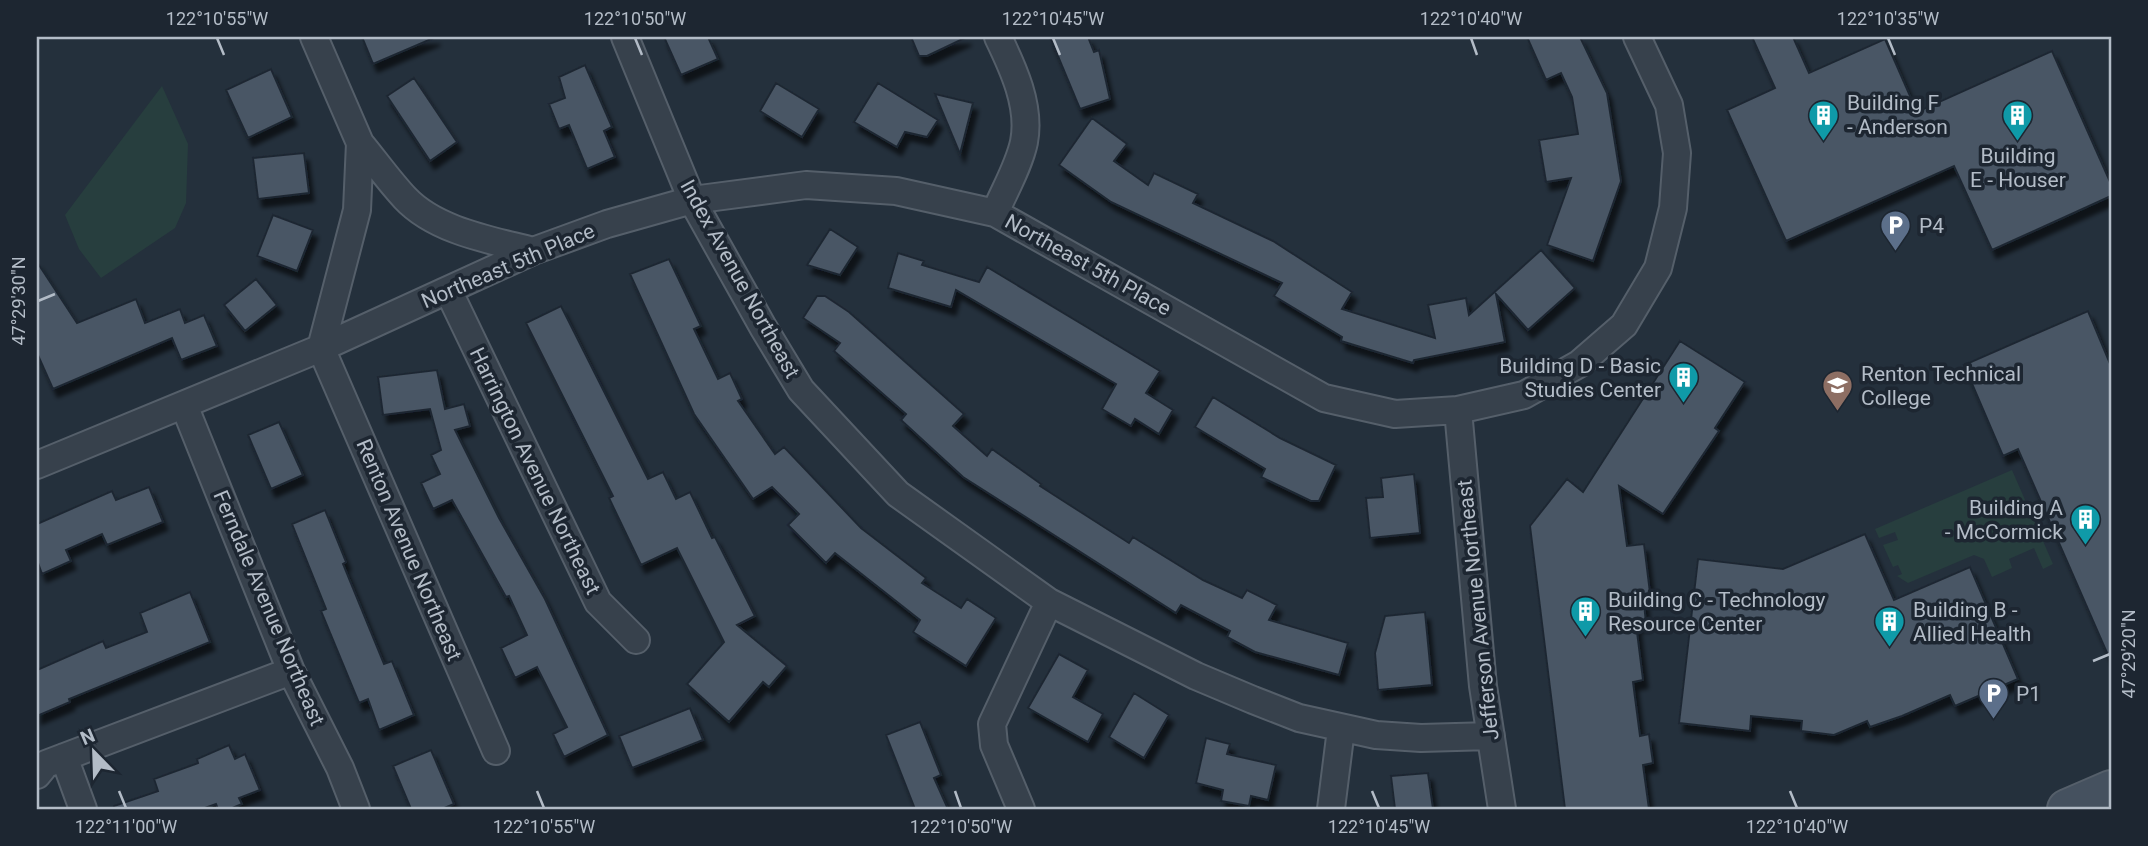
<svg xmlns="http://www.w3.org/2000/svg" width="2148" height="846" viewBox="0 0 2148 846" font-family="Roboto,sans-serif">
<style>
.green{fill:#273e3e}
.building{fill:#4a5765;stroke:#1f2833;stroke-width:2;filter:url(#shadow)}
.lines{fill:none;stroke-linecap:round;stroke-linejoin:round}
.minor-casing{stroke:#555f6a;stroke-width:30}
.secondary-casing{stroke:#555f6a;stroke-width:42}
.minor{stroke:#37414c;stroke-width:26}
.secondary{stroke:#45515f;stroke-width:38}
.ticks{fill:none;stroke:#b3bcc7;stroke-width:2.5}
.labels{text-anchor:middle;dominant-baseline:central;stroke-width:7;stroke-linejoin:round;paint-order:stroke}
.poi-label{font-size:21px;fill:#b3bcc7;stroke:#1d2631;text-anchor:start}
.street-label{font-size:21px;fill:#b3bcc7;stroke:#1d2631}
.neatline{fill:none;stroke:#b3bcc7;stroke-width:2.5}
.ticks-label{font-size:18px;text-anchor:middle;fill:#b3bcc7}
</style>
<defs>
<filter id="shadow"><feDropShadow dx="4.5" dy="8" stdDeviation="2" flood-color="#0009"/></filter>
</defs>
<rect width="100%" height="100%" fill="#24303c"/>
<path class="green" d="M162,86L188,144L186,203L175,228L101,278L79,249L65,215Z
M2012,470L2053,564L2043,569L2034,548L2009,559L2012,568L1992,577L1984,559L1974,555L1908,583L1897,576L1902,574L1898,565L1893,567L1883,545L1898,540L1895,532L1879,538L1875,529Z"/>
<path class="building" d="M362,37H436L373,64Z
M664,37H708L718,59L681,75Z
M911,37H967L927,56H919Z
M1050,37H1088L1094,52L1099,50L1110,99L1080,109Z
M1527,37H1580L1607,93L1621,181L1593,261L1547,245L1571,178L1546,182L1539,140L1578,134L1572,97L1561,73L1546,80Z
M1752,37H1793L1809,73L1885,39L1917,112L2052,51L2111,184V196L1992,250L1954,166L1786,241L1727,110L1775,88Z
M585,65L612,127L604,131L615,157L587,169L569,125L559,129L549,104L565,98L559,77Z
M271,69L292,117L248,138L226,90Z
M414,78L457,142L430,161L387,96Z
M776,83L819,109L802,137L760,111Z
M878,83L938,120L927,137L905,132L897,147L854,122Z
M935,94L973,103L960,154Z
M1092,118L1127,144L1114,161L1148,185L1154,173L1198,194L1193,203L1273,241L1352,292L1342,309L1435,338L1428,305L1466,298L1469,315L1541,250L1575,288L1528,330L1496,294L1505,342L1414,360L1413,363L1341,341L1342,337L1274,296L1282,283L1111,202L1059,165Z
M304,153L309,193L258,199L253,158Z
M273,215L313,230L297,271L257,256Z
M830,229L858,247L840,275L807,265Z
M898,253L924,261L922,265L979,282L987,267L1160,371L1146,393L1173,410L1159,434L1135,419L1131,426L1102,409L1116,384L956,290L951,307L888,288Z
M669,259L701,326L694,329L718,379L730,373L742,399L738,401L775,454L784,447L861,528L926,578L922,583L961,608L967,599L996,618L966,666L913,632L920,620L835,553L826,563L788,525L799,514L772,487L753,499L694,414L630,274Z
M37,262L77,323L136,299L145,323L180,309L185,323L204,315L217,346L181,360L172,338L53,389L37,353Z
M256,279L277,305L245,331L224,305Z
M817,296H825L849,312L964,414L953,426L987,456L992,449L1041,484L1040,486L1129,543L1133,537L1203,580L1242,598L1247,590L1277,605L1269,620L1348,643L1339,675L1255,652L1227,637L1230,631L1181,605L1176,613L963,477L901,420L906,414L834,351L840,343L803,318Z
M561,306L648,479L663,472L676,499L690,492L712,538L715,537L755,616L737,625L787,666L769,687L763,682L729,722L687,684L724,642L677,548L641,565L609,498L613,496L526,323Z
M2088,311L2111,366V662L2018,449L2003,456L1964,365Z
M1680,341L1745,382L1715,428L1719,431L1663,514L1619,486L1627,546L1644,544L1650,593L1643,594L1646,623L1636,624L1643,680L1633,682L1640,736L1649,734L1653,763L1643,765L1649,809H1565L1530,526L1567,479L1583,492Z
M437,370L445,409L464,404L470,426L455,430L499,518L545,599L608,735L564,757L553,734L567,727L537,667L515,678L501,648L527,635L509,596L506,597L452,500L433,509L421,483L440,474L431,455L441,450L430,409L383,415L378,377Z
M1213,397L1280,438L1336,465L1319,501H1311L1261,477L1265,469L1195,427Z
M279,422L303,475L271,489L248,435Z
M1414,474L1420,533L1370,538L1366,498L1383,497L1381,478Z
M149,487L163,522L107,545L102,534L66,550L71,561L42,574L37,560V524L112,491L116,500Z
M325,510L346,562L343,564L384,664L392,661L414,715L379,730L368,699L359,703L321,611L326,609L292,524Z
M1865,534L1894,600L1970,567L2018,679L1955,706L1950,695L1902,716L1870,727L1867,721L1834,735L1801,731L1802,721L1751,716L1750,731L1679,723L1698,559L1783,569Z
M190,592L210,642L69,699L70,702L37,716V670L103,641L106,648L147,632L140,613Z
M1425,612L1432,685L1378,690L1375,653L1385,616Z
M1059,654L1088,670L1073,697L1103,714L1088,742L1028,708Z
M1134,693L1169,715L1144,758L1109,737Z
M690,708L703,740L632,768L619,736Z
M920,722L941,775L934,778L948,809H915L886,735Z
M1206,738L1230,744L1227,754L1276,765L1268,800L1251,796L1249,806L1221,801L1223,790L1196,783Z
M229,745L235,759L245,754L260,790L239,798L242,804L230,809H218L216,804L202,809H114V806L158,791L154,779L198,763L197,759Z
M431,750L454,804L442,809H411L393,766Z
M1428,773L1433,809H1395L1391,776Z"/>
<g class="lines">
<defs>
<path id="minor" d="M314,37L360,143L357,210L321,348L496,751
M625,37L692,200L763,327L801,390L898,494L1049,602L1196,676L1253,700L1299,718L1376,735L1421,738L1491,736
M360,143C375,161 389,181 405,198C436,231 491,240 533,251
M995,213C1004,191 1019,166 1024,142C1031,106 1013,68 998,37
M449,292L598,602L636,640
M184,405L291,671L340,768L356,809
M1458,410L1483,686L1502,809
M37,465L321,348L533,251L607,224L692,200L806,185L896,191L995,213L1324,398L1395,414L1458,410L1524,395L1579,364L1624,325L1658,268L1673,208L1677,153L1669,105L1637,37
M64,757L83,809
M37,775L46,764L291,671
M1021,809L994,745L992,724L1049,602
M1331,809L1341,729"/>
<path id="secondary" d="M2067,809L2111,790"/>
</defs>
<use href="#minor" class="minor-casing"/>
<use href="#secondary" class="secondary-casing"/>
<use href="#minor" class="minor"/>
<use href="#secondary" class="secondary"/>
</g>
<path class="ticks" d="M217,38L224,55M635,38L642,55M1053,38L1060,55M1471,38L1477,55M1888,38L1895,55M38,301L55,294M2093,661L2110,654M119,791L126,808M537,791L544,808M955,791L961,808M1372,791L1379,808M1790,791L1797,808"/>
<defs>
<symbol id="building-pin" viewBox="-11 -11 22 30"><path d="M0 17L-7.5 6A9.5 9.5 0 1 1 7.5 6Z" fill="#0f9aa8" stroke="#1d2631"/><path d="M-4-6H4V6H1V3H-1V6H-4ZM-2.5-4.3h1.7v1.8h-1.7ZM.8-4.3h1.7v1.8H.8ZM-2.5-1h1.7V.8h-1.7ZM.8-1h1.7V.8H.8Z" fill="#fff"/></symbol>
<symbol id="parking-pin" viewBox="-11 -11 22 30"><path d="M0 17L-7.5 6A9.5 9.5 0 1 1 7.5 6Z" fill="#5c6f8a" stroke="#1d2631"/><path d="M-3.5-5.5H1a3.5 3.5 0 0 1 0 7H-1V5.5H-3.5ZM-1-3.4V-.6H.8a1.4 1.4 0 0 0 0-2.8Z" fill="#fff"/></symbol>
<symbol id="university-pin" viewBox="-11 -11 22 30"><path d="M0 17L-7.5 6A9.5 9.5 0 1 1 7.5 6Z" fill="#8d6e63" stroke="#1d2631"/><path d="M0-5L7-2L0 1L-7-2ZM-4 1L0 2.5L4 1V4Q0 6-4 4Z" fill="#fff"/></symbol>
</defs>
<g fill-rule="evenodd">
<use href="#building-pin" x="1806" y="98" width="35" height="47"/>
<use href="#building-pin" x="2000" y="98" width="35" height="47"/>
<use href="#parking-pin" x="1878" y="208" width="35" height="47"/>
<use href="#building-pin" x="1666" y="360" width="35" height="47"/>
<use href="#university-pin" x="1820" y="368" width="35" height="47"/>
<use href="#building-pin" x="2068" y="502" width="35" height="47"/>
<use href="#building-pin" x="1568" y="594" width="35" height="47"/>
<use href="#building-pin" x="1872" y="604" width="35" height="47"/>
<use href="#parking-pin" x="1976" y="676" width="35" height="47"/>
</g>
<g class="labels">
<g class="poi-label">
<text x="1847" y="103">Building F<tspan x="1847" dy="24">- Anderson</tspan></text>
<text x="2018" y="156" text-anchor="middle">Building<tspan x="2018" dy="24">E - Houser</tspan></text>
<text x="1919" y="226">P4</text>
<text x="1661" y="366" text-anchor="end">Building D - Basic<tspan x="1661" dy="24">Studies Center</tspan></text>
<text x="1861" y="374">Renton Technical<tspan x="1861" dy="24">College</tspan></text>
<text x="2063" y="508" text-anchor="end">Building A<tspan x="2063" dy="24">- McCormick</tspan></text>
<text x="1608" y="600">Building C - Technology<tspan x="1608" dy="24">Resource Center</tspan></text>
<text x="1913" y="610">Building B -<tspan x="1913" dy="24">Allied Health</tspan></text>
<text x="2016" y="694">P1</text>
</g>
<g class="street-label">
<text transform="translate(1088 265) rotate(29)">Northeast 5th Place</text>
<text transform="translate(508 266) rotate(-23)">Northeast 5th Place</text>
<text transform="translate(740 279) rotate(61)">Index Avenue Northeast</text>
<text transform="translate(535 471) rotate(64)">Harrington Avenue Northeast</text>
<text transform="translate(409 550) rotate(67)">Renton Avenue Northeast</text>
<text transform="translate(269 608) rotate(67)">Ferndale Avenue Northeast</text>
<text transform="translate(1478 610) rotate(-96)">Jefferson Avenue Northeast</text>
</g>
</g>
<rect width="2148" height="846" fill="none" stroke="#1d2631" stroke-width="77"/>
<g transform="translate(94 752) rotate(337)" stroke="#1d2631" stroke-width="5" paint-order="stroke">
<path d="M0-5L12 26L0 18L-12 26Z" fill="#b3bcc7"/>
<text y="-10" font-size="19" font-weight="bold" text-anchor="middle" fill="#b3bcc7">N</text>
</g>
<rect x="38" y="38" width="2072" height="770" class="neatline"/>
<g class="ticks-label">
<text x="217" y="25">122°10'55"W</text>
<text x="635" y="25">122°10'50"W</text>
<text x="1053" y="25">122°10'45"W</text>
<text x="1471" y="25">122°10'40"W</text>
<text x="1888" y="25">122°10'35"W</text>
<text transform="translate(19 301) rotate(-90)" y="6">47°29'30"N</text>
<text transform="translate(2129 654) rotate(-90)" y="6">47°29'20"N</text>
<text x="126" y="833">122°11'00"W</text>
<text x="544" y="833">122°10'55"W</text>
<text x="961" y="833">122°10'50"W</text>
<text x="1379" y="833">122°10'45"W</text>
<text x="1797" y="833">122°10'40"W</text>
</g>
</svg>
